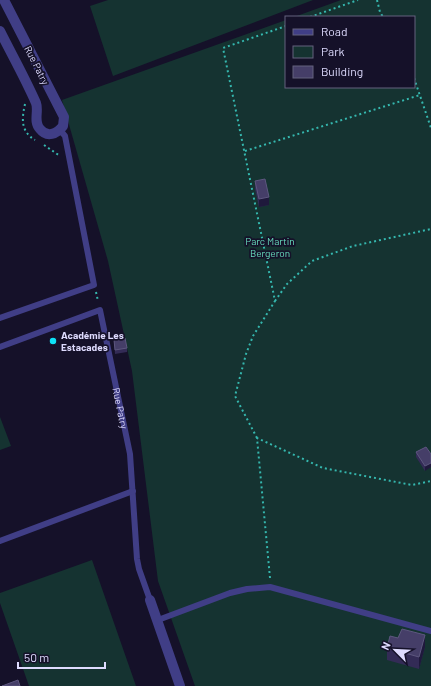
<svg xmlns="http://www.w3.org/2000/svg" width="431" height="686" viewBox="0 0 431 686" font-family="Barlow,sans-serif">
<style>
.green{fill:#153331}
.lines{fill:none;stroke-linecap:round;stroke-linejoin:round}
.path{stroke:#35b7ae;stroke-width:2;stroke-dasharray:2 3;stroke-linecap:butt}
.service{stroke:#403e86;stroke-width:6}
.minor{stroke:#403e86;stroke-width:10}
.wall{fill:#332b56}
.shaded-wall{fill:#1f193c}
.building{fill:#453e68;stroke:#5d577f}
.poi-dot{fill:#0ee2f7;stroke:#151129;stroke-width:1.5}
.labels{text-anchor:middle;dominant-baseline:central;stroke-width:3.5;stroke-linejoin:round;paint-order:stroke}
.street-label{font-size:10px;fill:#dedbfe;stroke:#151129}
.park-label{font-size:10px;fill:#68ddbe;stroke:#151129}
.poi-label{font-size:10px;font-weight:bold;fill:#dedbfe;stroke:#151129;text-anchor:start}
</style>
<rect width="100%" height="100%" fill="#151129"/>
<path class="green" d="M108,0H313L113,76L90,6Z
M341,0H431V686H195L158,581L132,371L108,261L62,100L286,20V87H414V17H294Z
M0,417L11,446L0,450Z
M92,560L136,686H29L0,603V593Z"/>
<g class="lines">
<path class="path" d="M377,0L380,12L383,17
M310,17L358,0
M414,78L431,128
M25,104C22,118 20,131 35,140
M44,145L60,156
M245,151L420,95
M96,292L98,301
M275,301L287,284L312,261L353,246L431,229
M257,438L235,396L246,354L253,336L275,301L223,48L286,26
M270,578L257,438L323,468L412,485L431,481"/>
<g class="service">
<path d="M0,318L94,285L65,136L60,130"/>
<path id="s1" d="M0,347L100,310L130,454L137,559L139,569L150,600"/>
<path d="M0,541L133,491"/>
<path d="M158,620L230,593L247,589L270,587L431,631"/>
</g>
<path class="minor" d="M0,31C12,55 25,78 36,103C39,111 33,122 40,129C47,138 57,134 63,126L64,117L4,0
M150,600L180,686"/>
</g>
<path class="wall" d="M255,181L269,205L259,207L255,189Z
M114,340L127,348V352L115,354Z
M426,447L425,471L416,457V452Z
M425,647L419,669L387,660V648Z"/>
<path class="shaded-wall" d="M269,197V205L259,207V199Z
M431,463V467L425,471V466Z
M425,635V647L419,669V657Z"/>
<path class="building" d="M265,179L269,197L259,199L255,181Z
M125,338L127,348L115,350L114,340Z
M426,447L431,454V463L425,466L416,452Z
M402,629L425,635L419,657L387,648L390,636L398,638Z
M18,680L20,686H2Z"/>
<circle class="poi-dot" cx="53" cy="341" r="4"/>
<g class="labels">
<g class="street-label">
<text transform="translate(37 65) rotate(63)">Rue Patry</text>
<text stroke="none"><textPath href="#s1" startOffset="207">Rue Patry</textPath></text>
</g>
<g class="park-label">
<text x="270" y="241">Parc Martin<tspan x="270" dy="12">Bergeron</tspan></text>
</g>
<g class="poi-label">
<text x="61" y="335">Académie Les<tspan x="61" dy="12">Estacades</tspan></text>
</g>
</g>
<rect x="285" y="16" width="130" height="72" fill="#151129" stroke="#65627e"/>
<rect x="293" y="29" width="20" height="6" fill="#403e86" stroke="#65627e"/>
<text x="321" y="36" font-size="12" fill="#dedbfe">Road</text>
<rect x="293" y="46" width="20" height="12" fill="#153331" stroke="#65627e"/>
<text x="321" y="56" font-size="12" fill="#dedbfe">Park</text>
<rect x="293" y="66" width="20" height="12" fill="#453e68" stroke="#65627e"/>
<text x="321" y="76" font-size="12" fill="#dedbfe">Building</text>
<g transform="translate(395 650) rotate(294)" stroke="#151129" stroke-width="3" paint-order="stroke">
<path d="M0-3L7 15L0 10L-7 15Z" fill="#dedbfe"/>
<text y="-6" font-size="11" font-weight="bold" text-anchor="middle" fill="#dedbfe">N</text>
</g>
<path d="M18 662v6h87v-6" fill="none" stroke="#dedbfe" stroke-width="2"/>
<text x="24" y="662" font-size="12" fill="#dedbfe" stroke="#151129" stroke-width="3" paint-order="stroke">50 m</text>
</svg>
